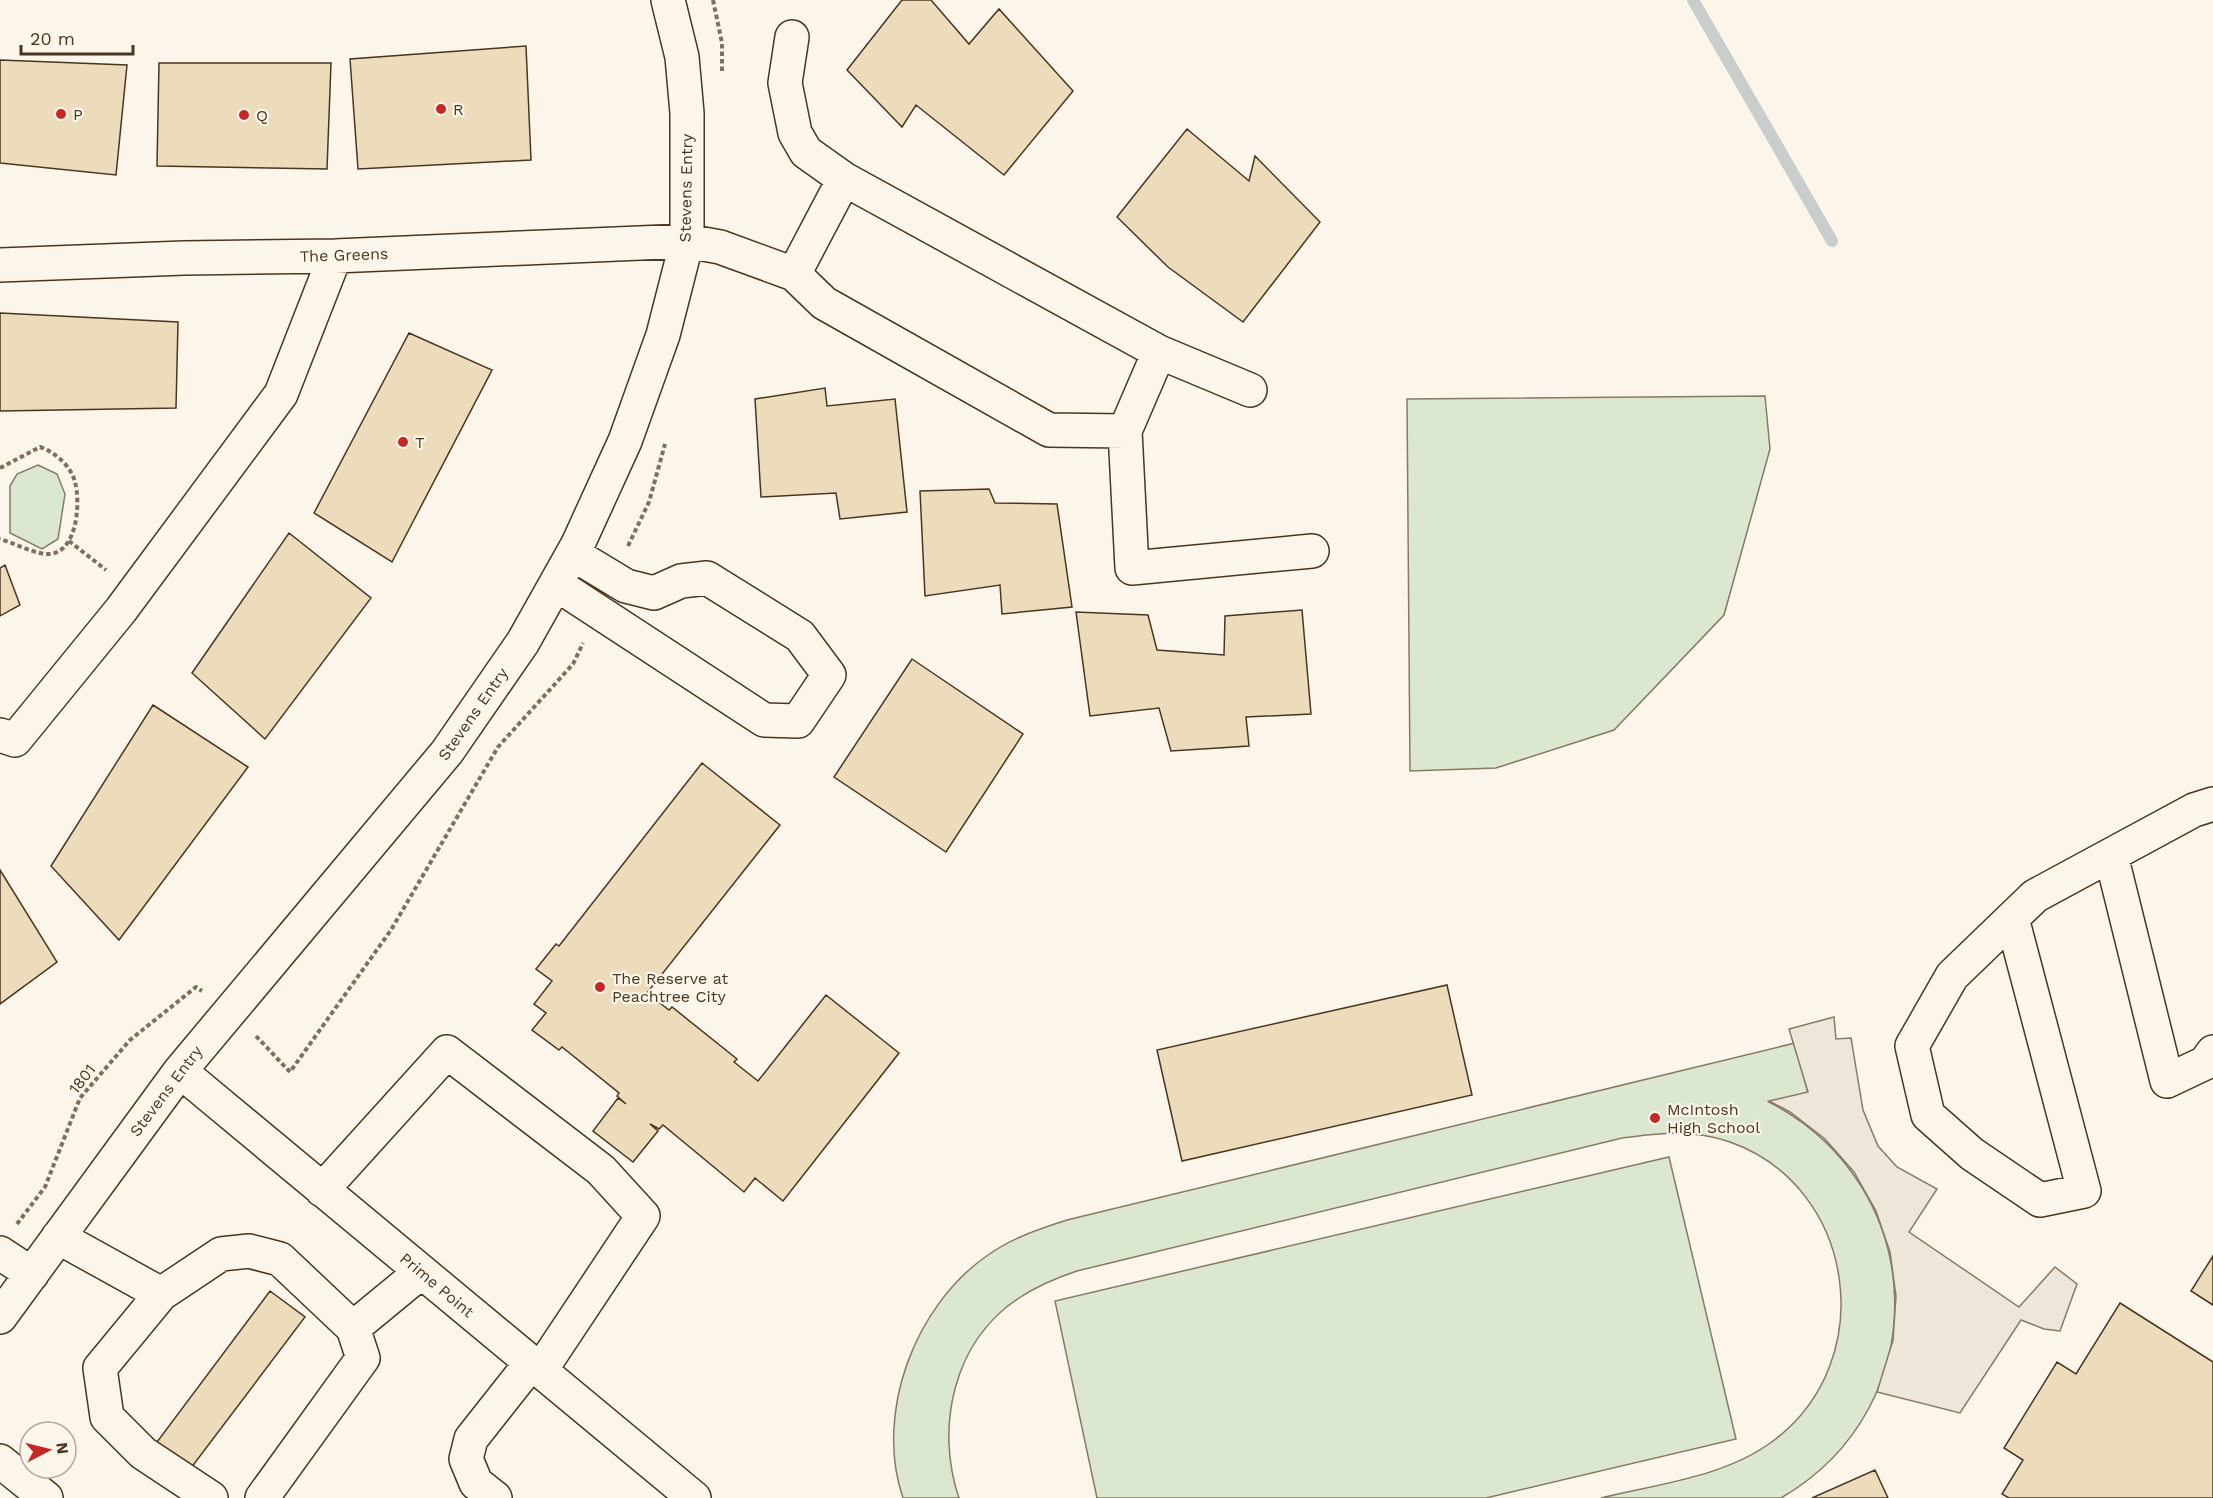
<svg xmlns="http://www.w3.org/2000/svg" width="2213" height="1498" viewBox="0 0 2213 1498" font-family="'Work Sans',sans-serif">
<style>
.green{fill:#dce7d0;stroke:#887966;stroke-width:1.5}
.parking{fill:#ede7d9;stroke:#887966;stroke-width:1.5}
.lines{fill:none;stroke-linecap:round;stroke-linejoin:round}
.stream{stroke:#c9cecd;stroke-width:12}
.building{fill:#ecdcbc;stroke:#4a3520;stroke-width:1.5}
.minor-casing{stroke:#4a3520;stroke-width:36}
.path{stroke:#7f6f5c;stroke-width:4;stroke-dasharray:4.5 3;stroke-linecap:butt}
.minor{stroke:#fbf6e9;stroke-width:33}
.poi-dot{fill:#c62828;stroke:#fbf6e9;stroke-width:2}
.labels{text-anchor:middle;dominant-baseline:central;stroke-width:4.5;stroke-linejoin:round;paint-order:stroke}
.poi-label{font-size:16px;fill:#4a3520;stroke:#fbf6e9;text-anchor:start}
.street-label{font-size:16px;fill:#4a3520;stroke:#fbf6e9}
</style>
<rect width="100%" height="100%" fill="#fbf6e9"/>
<path class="green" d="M1765,396L1770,449L1724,615L1614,730L1496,768L1410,771L1407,399Z
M38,465L57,474L65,494L58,539L42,549L10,533V486L17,474Z
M1795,1043L1808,1093L1769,1102C1930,1185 1939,1406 1781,1498H1601C1658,1484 1725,1477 1773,1441C1880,1362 1857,1187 1730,1142C1693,1129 1659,1133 1622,1138L1077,1271C1056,1278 1037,1286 1019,1298C953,1341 935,1428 959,1498H903C874,1413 915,1305 988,1255C1012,1238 1039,1229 1067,1220Z
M1669,1157L1736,1439L1486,1498H1097L1055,1301Z"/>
<path class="parking" d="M1834,1017L1836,1039L1851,1038L1863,1110L1878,1146L1897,1167L1937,1189L1909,1232L2019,1307L2055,1267L2077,1284L2060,1331L2044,1329L2021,1320L1960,1413L1877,1392L1893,1340L1896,1296L1890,1252L1876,1211L1854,1172L1825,1139L1790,1112L1769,1101L1808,1092L1789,1029Z"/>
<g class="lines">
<path class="stream" d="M1693,0L1832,241"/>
</g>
<path class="building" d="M902,0H931L969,44L999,9L1073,91L1004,175L916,105L902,127L847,70Z
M526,46L531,160L358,169L350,59Z
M0,60L127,65L116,175L0,163Z
M159,63H331L327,169L157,166Z
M1187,129L1249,181L1255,156L1320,222L1243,322L1168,267L1117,217Z
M0,313L178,322L176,408L0,411Z
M409,333L492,370L392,562L314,513Z
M825,388L827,406L895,399L907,512L840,519L836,493L761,497L755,399Z
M989,489L995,503L1057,504L1072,607L1002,614L1000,585L925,596L920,491Z
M289,533L371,598L265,739L192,673Z
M5,565L20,605L0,616V568Z
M1302,610L1311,714L1246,717L1249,746L1171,751L1159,708L1090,716L1076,612L1148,615L1157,650L1224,655L1225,616Z
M912,659L1023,734L946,852L834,777Z
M153,705L248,767L119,940L51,866Z
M702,763L780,825L647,993L669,1010L672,1007L737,1059L734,1062L758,1081L826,995L899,1053L783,1201L755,1178L744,1192L663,1125L659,1129L650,1124L658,1131L633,1162L593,1131L618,1098L626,1104L617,1096L619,1093L562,1047L559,1050L532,1030L546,1013L534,1004L552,981L536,969L556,944L559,946Z
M0,870L57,962L0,1004Z
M1447,985L1472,1095L1182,1161L1157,1050Z
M2213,1256V1305L2191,1291Z
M270,1291L305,1317L191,1468L157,1442Z
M2120,1303L2213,1362V1498H2009L2002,1494L2023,1460L2004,1448L2057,1362L2076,1374Z
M1875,1470L1888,1498H1812Z"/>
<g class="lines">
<defs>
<path id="minor" d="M792,37L785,83L795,133L806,152L844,179L1159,352
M0,265L184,258L335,256L687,241L720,247L794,274L824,303L1049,430L1125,431L1132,568L1312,551
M794,274L844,179
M1125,431L1159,352L1250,390
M556,584L764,720L798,721L829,675L800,636L707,578L681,581L654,593L626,586L573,554
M0,735L15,740L121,610L281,394L335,256
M2111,855L2167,1081L2205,1063L2213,1052
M2012,918L2084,1191L2040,1200L1972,1154L1928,1115L1912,1046L1952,976L2035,896L2194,810L2213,804
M180,1071L694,1498
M322,1190L447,1052L601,1170L643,1216L540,1371
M58,1237L161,1294
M0,1253L32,1274
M0,1317L180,1071L447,752L523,642L578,544L625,441L663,335L687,241V113L682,57L668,0
M353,1328L421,1272
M0,1461L46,1498
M211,1498L143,1453L107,1417L100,1368L161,1294L221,1254L249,1251L280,1259L353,1328L363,1358L262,1498
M495,1498L476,1483L466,1459L471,1439L531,1363"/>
</defs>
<use href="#minor" class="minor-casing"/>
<path class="path" d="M713,0L722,43V72
M0,468L40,447C55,452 71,466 75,482C81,504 77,557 45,554C30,552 14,543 0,539
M69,541L106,570
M628,546L649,502L665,444
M256,1036L290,1072L391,930L498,747L573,664L583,643
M17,1224L45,1187L80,1098L130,1040L196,987L202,991"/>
<use href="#minor" class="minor"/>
</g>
<g class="poi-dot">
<circle cx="441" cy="109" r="6"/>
<circle cx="61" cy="114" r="6"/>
<circle cx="244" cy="115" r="6"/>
<circle cx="403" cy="442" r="6"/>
<circle cx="600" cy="987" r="6"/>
<circle cx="1655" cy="1118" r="6"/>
</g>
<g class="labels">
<g class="poi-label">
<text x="453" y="109">R</text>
<text x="73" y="114">P</text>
<text x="256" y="115">Q</text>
<text x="415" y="442">T</text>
<text x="612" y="978">The Reserve at<tspan x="612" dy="18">Peachtree City</tspan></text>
<text x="1667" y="1109">McIntosh<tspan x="1667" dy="18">High School</tspan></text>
</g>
<g class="street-label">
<text transform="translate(686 188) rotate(-89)">Stevens Entry</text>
<text transform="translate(344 255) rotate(-2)">The Greens</text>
<text transform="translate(473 714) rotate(-55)">Stevens Entry</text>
<text transform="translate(82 1079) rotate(-52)">1801</text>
<text transform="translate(166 1091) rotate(-53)">Stevens Entry</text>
<text transform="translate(437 1285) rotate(40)">Prime Point</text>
</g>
</g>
<g transform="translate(48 1450) rotate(83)"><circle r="28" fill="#fbf6e9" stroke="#b4a999" stroke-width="1.5"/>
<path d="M0-4.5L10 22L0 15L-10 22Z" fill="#c62828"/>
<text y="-9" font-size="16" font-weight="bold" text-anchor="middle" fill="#4a3520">N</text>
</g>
<path d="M21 45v9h112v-9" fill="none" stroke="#4a3520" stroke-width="3"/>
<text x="30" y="45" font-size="18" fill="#4a3520" stroke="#fbf6e9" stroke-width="4.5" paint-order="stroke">20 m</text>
</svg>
